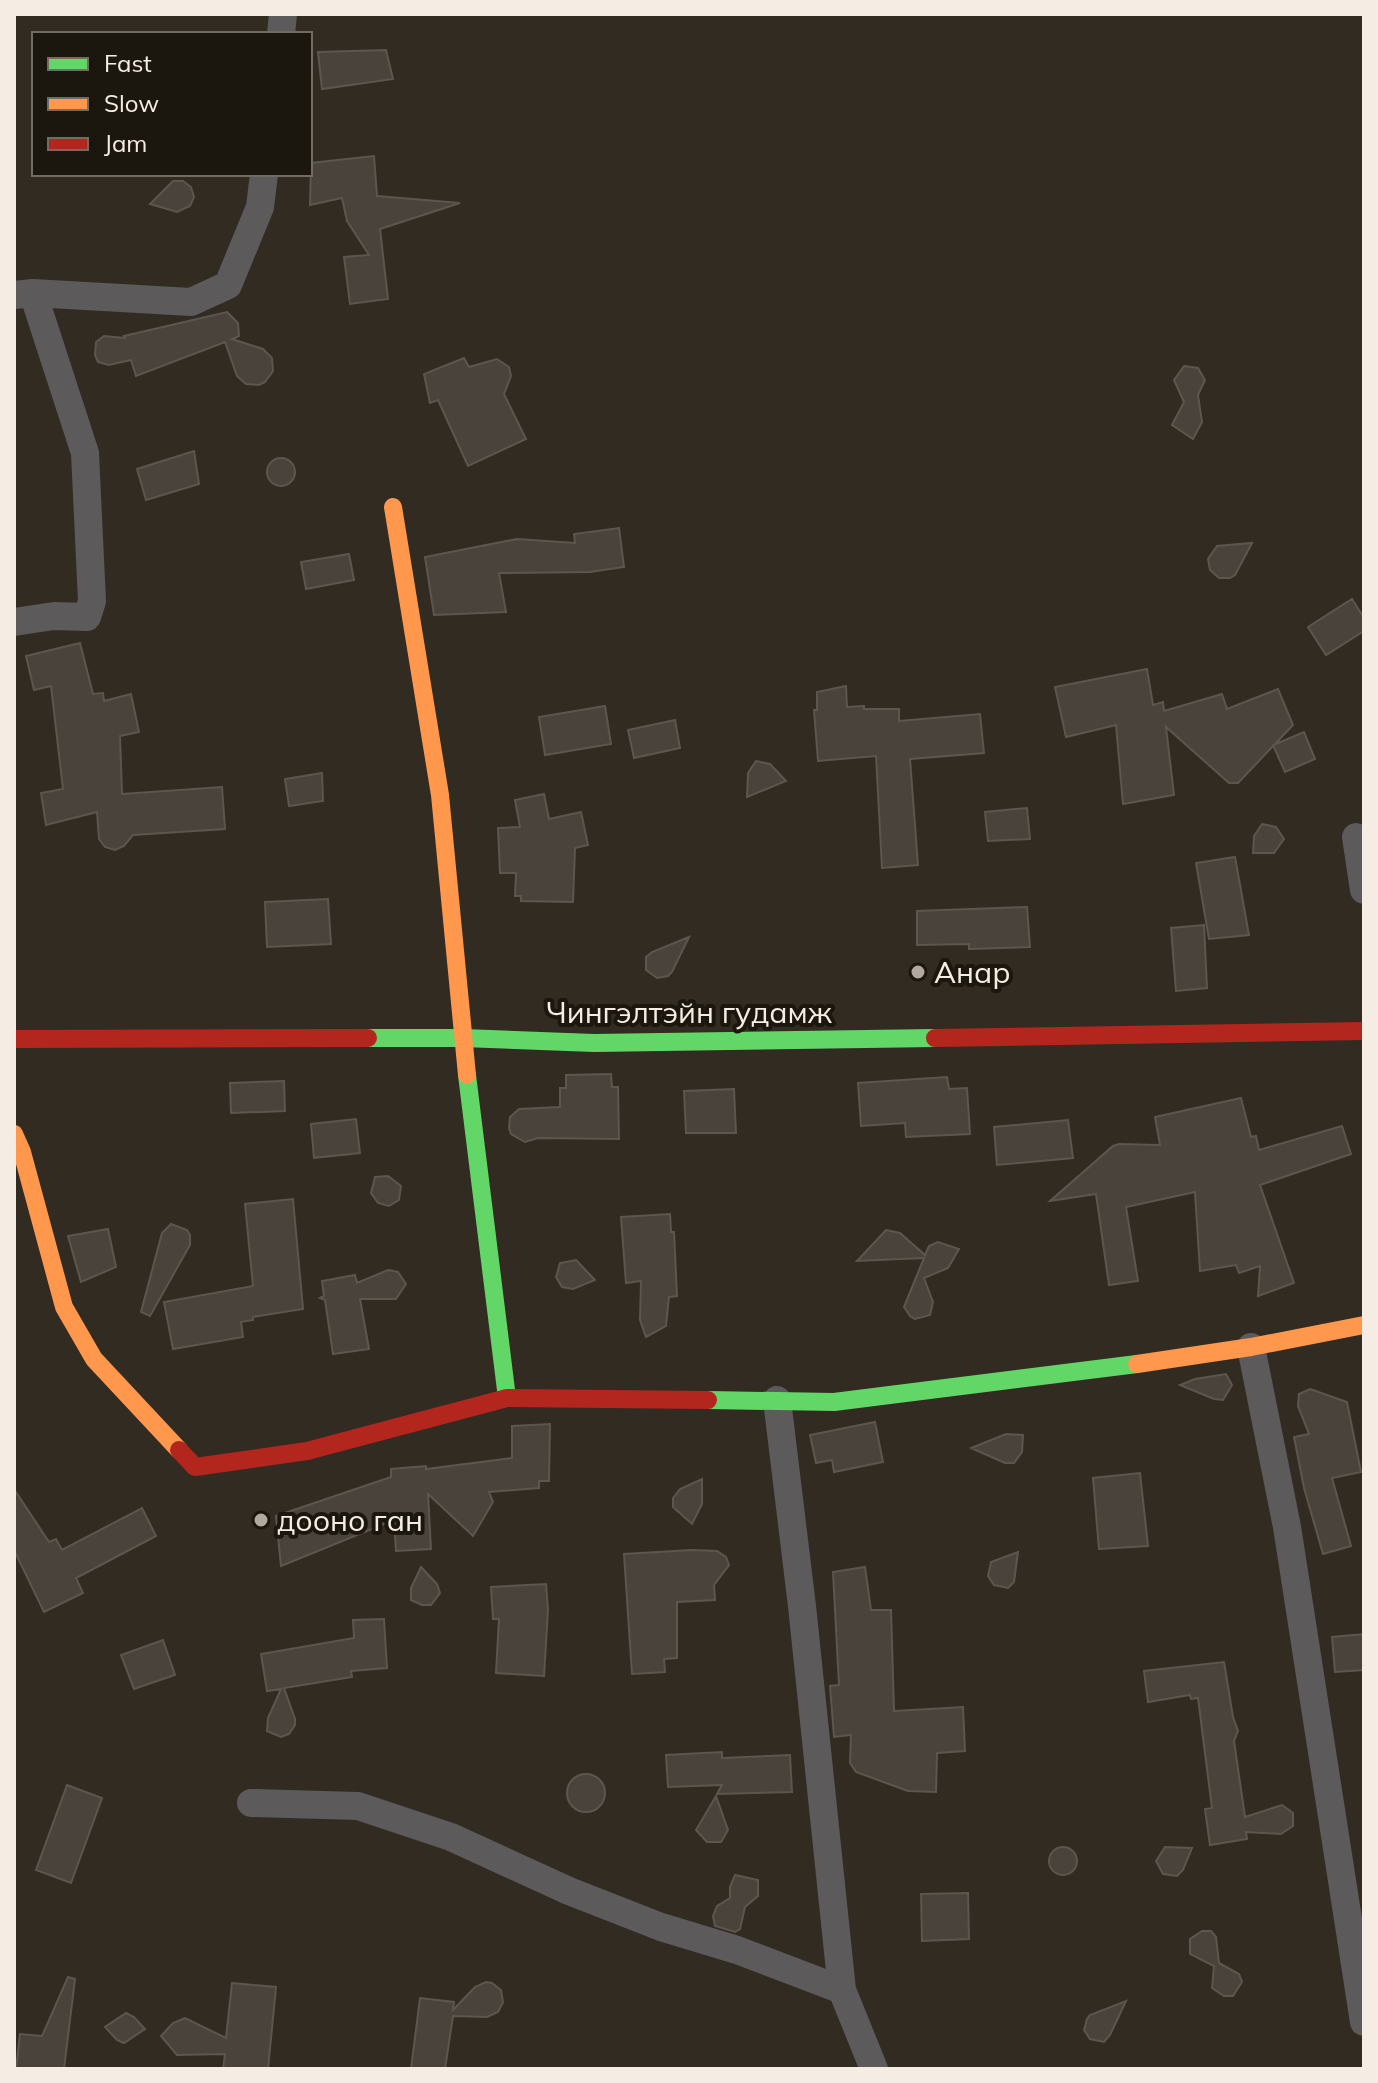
<svg xmlns="http://www.w3.org/2000/svg" width="1378" height="2083" viewBox="0 0 1378 2083" font-family="Mulish,sans-serif">
<style>
.building{fill:#49433b;stroke:#5c564e;stroke-width:2}
.lines{fill:none;stroke-linecap:round;stroke-linejoin:round}
.street{stroke:#5c5a5b;stroke-width:28}
.fast{stroke:#63d668;stroke-width:18}
.slow{stroke:#ff974d;stroke-width:18}
.jam{stroke:#b3261e;stroke-width:18}
.poi-dot{fill:#b1a99f;stroke:#1b160e;stroke-width:3}
.labels{text-anchor:middle;dominant-baseline:central;stroke-width:8;stroke-linejoin:round;paint-order:stroke}
.poi-label{font-size:30px;fill:#f5ede3;stroke:#1b160e;text-anchor:start}
.street-label{font-size:30px;fill:#f5ede3;stroke:#1b160e}
</style>
<rect width="100%" height="100%" fill="#322b22"/>
<path class="building" d="M386,50L393,79L322,89L318,52Z
M374,156L377,196L460,203L380,229L388,299L350,304L344,257L369,255L347,221L342,198L310,205L311,163Z
M173,181H183L191,187L194,197L190,206L177,212L150,204Z
M227,312L238,323L239,336L232,339L263,349L272,358L273,371L265,382L259,385L246,384L237,376L225,342L136,376L131,360L109,365L98,362L95,355L96,342L104,336L125,338L124,336Z
M464,358L469,367L497,359L509,367L511,376L504,394L526,439L468,466L438,400L430,403L424,374Z
M1184,366L1198,368L1205,380L1198,395L1202,422L1193,439L1172,425L1184,402L1174,380Z
M194,451L199,484L146,500L137,469Z
M267 472a14 14 0 1 1 28 0a14 14 0 1 1-28 0Z
M619,528L624,567L590,572L499,573L506,612L434,615L425,557L517,539L575,543L574,534Z
M1252,543L1235,575L1230,578H1219L1210,570L1208,559L1217,546Z
M349,554L354,580L306,589L301,562Z
M1352,599L1364,618V631L1326,655L1308,627Z
M80,643L93,694L103,693L104,701L131,694L139,732L120,736L122,794L222,787L225,829L133,835L124,846L115,850L105,847L99,839L97,812L46,825L41,793L63,789L51,686L34,690L26,656Z
M1147,669L1153,705L1163,702L1164,711L1222,694L1227,709L1278,689L1293,725L1238,783H1229L1166,727L1174,795L1123,804L1116,725L1066,737L1055,687Z
M846,686L847,707L864,706V709H899V721L980,714L984,753L910,759L918,865L882,868L876,756L818,761L814,710H817V692Z
M605,706L611,744L545,755L539,717Z
M675,720L680,748L634,758L628,730Z
M1304,732L1315,759L1285,772L1273,745Z
M756,761L770,764L786,781L747,797L748,773Z
M322,773L323,801L289,806L285,779Z
M544,794L549,819L581,812L588,845L575,848L573,902L521,901V896H515L516,873H500L498,828L520,827L515,800Z
M1027,808L1030,839L988,841L985,812Z
M1262,824L1276,827L1284,839L1274,853H1253L1254,836Z
M1235,857L1249,935L1209,939L1196,863Z
M328,899L331,944L267,947L265,902Z
M1027,907L1030,947L969,949V944L917,945V911Z
M1204,925L1207,988L1176,991L1171,928Z
M689,937L672,972L668,976L657,978L646,970V957L652,952Z
M611,1074L612,1087H618L619,1139L538,1138L525,1142L511,1134L509,1128L510,1117L519,1109L560,1107V1088H566V1075Z
M947,1077L949,1089L967,1088L970,1134L906,1137L905,1123L861,1126L858,1083Z
M284,1081L285,1111L231,1113L230,1083Z
M734,1089L736,1133H686L684,1091Z
M1241,1098L1251,1137L1256,1136L1259,1150L1342,1126L1351,1154L1260,1185L1294,1283L1258,1296L1260,1266L1239,1273L1236,1265L1200,1271L1195,1192L1126,1207L1138,1281L1109,1285L1096,1194L1050,1201L1113,1146L1119,1144L1160,1145L1155,1117Z
M356,1119L360,1153L314,1158L311,1124Z
M1068,1120L1073,1158L997,1165L994,1127Z
M388,1176L401,1186L399,1200L389,1206L378,1203L371,1193L375,1177Z
M293,1199L303,1309L253,1317V1320L241,1322L243,1337L173,1349L164,1302L253,1286L245,1204Z
M670,1214L671,1232H674L677,1296L669,1297L666,1326L646,1337L640,1320L641,1281L626,1283L621,1217Z
M171,1224L187,1230L190,1235V1245L150,1316L141,1312L162,1233Z
M108,1229L116,1267L81,1282L68,1236Z
M886,1230L900,1233L925,1255L929,1246L938,1242L959,1249L948,1268L924,1278L933,1302L930,1315L915,1319L910,1316L904,1307L924,1258L857,1261Z
M576,1260L595,1280L573,1289L562,1287L556,1277L560,1263Z
M388,1270L398,1272L406,1284L396,1299H360L369,1349L333,1354L325,1300L320,1298L324,1296L322,1281L355,1275L357,1283Z
M1226,1374L1232,1385L1223,1400L1214,1399L1180,1385L1195,1379Z
M1310,1389L1347,1402L1361,1472L1332,1478L1351,1546L1323,1554L1304,1488L1294,1437L1309,1434L1298,1406L1299,1394Z
M875,1422L883,1462L834,1472L832,1460L816,1463L810,1435Z
M550,1424L549,1481H539V1488L489,1492L493,1502L473,1536L428,1494L431,1549L396,1551L394,1520L281,1566L276,1516L391,1477V1469L426,1466V1469L512,1458V1426Z
M1006,1434L1023,1435L1022,1452L1014,1463H1005L971,1448Z
M1140,1473L1148,1546L1099,1549L1093,1478Z
M702,1479V1504L692,1524L673,1507V1498L680,1489Z
M14,1489L49,1542L56,1539L62,1550L142,1508L156,1536L76,1578L83,1593L44,1612L14,1550Z
M692,1550L717,1551L726,1557L729,1565L714,1585L715,1600L677,1602V1658L664,1659L665,1672L632,1674L624,1554Z
M1018,1552L1014,1582L1008,1588L994,1585L988,1576L991,1562Z
M421,1567L437,1584L440,1593L431,1605H422L411,1600V1588Z
M865,1567L871,1610H891L894,1711L963,1707L965,1751L937,1753L936,1792L908,1791L856,1772L850,1763L851,1735L834,1737L830,1686L839,1685L833,1572Z
M546,1584L548,1610L544,1676L496,1673L499,1619H493L491,1587Z
M384,1619L387,1668L351,1671L352,1677L284,1688L295,1719V1725L289,1734L281,1737L267,1731L268,1718L281,1689L267,1691L261,1654L354,1638L353,1620Z
M1364,1634V1670L1335,1672L1332,1637Z
M163,1640L175,1675L134,1689L121,1655Z
M1224,1662L1233,1717L1238,1731L1234,1741L1245,1817L1282,1805L1293,1813V1826L1281,1834L1246,1832L1247,1839L1210,1845L1205,1809L1212,1808L1198,1698L1191,1699L1190,1695L1148,1702L1144,1671Z
M722,1752V1758L790,1755L792,1792L717,1794L722,1785L668,1787L666,1755Z
M567 1793a19 19 0 1 1 38 0a19 19 0 1 1-38 0Z
M67,1785L102,1798L71,1883L36,1870Z
M716,1796L728,1830L721,1842H707L696,1830Z
M1049 1861a14 14 0 1 1 28 0a14 14 0 1 1-28 0Z
M1165,1847L1192,1848L1183,1870L1177,1876L1163,1874L1156,1861Z
M735,1875L758,1880V1896L745,1907L740,1929L735,1932L715,1926L713,1916L717,1906L730,1898V1887Z
M968,1893L969,1939L922,1941L921,1894Z
M1202,1931H1211L1216,1937L1219,1963L1239,1974L1242,1982L1233,1996H1224L1212,1988L1214,1966L1190,1954V1939Z
M68,1977L75,1979L64,2069H16L20,2034L42,2036Z
M486,1982L492,1983L501,1990L503,2002L498,2012L487,2017L453,2016L445,2069H411L420,1998L454,2002L453,2010L475,1987Z
M232,1983L276,1987L268,2069H223L225,2054L177,2055L161,2036L173,2023L185,2018L226,2038Z
M1126,2001L1110,2035L1104,2042L1090,2039L1084,2030L1087,2019L1090,2015Z
M126,2013L134,2017L145,2029L124,2043L117,2040L105,2027Z"/>
<g class="lines">
<path class="street" d="M281,34L283,14
M33,293L191,302L228,285L260,207L264,174
M14,295L33,293L85,453L92,601L87,617L54,616L14,622
M1356,837L1364,890
M1251,1347L1287,1527L1364,2022
M777,1400L802,1606L842,1990L874,2069
M251,1803L358,1806L451,1837L569,1891L661,1927L737,1950L842,1990"/>
<path class="fast" d="M368,1038H463L594,1043L935,1038
M467,1075L507,1398
M708,1400L834,1402L1137,1364"/>
<path class="slow" d="M393,507L440,795L467,1075
M14,1134L22,1152L64,1307L94,1359L179,1450
M1137,1364L1251,1347L1364,1325"/>
<path class="jam" d="M935,1038L1364,1031
M14,1039L368,1038
M179,1450L195,1467L307,1451L507,1398L708,1400"/>
</g>
<g class="poi-dot">
<circle cx="918" cy="972" r="8"/>
<circle cx="261" cy="1520" r="8"/>
</g>
<g class="labels">
<g class="poi-label">
<text x="934" y="972">Анар</text>
<text x="277" y="1520">дооно ган</text>
</g>
<g class="street-label">
<text x="689" y="1012">Чингэлтэйн гудамж</text>
</g>
</g>
<rect width="1378" height="2083" fill="none" stroke="#f5ede3" stroke-width="32"/>
<rect x="32" y="32" width="280" height="144" fill="#1b160e" stroke="#726c63" stroke-width="2"/>
<rect x="48" y="58" width="40" height="12" fill="#63d668" stroke="#726c63" stroke-width="2"/>
<text x="104" y="72" font-size="24" fill="#f5ede3">Fast</text>
<rect x="48" y="98" width="40" height="12" fill="#ff974d" stroke="#726c63" stroke-width="2"/>
<text x="104" y="112" font-size="24" fill="#f5ede3">Slow</text>
<rect x="48" y="138" width="40" height="12" fill="#b3261e" stroke="#726c63" stroke-width="2"/>
<text x="104" y="152" font-size="24" fill="#f5ede3">Jam</text>
</svg>
